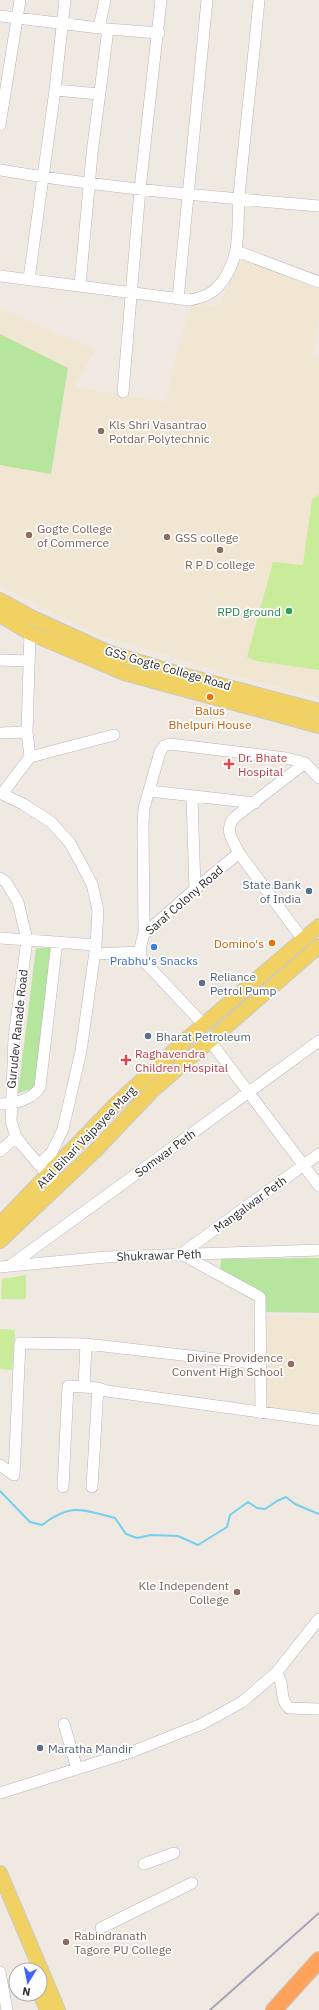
<svg xmlns="http://www.w3.org/2000/svg" width="319" height="2010" viewBox="0 0 319 2010" font-family="'IBM Plex Sans',sans-serif">
<style>
.education{fill:#f0e6d1}
.green{fill:#b6e59e}
.pitch{fill:#c9ec9a}
.lines{fill:none;stroke-linecap:round;stroke-linejoin:round}
.stream{stroke:#75cff0;stroke-width:2}
.minor-casing{stroke:#b4b7c1;stroke-width:12}
.major-casing{stroke:#c9c9c9;stroke-width:16}
.highway-casing{stroke:#c9c9c9;stroke-width:18}
.minor{stroke:#fff;stroke-width:11}
.major{stroke:#f2d163;stroke-width:14}
.highway{stroke:#ffa35c;stroke-width:16}
.rail{stroke:#a3a6b8;stroke-width:2}
.education-dot{fill:#8d6e63;stroke:#fff;stroke-width:1.5}
.leisure-dot{fill:#2e9e5b;stroke:#fff;stroke-width:1.5}
.food-dot{fill:#e8710a;stroke:#fff;stroke-width:1.5}
.health-dot{fill:#e0444e;stroke:#fff;stroke-width:1.5}
.service-dot{fill:#5c6f8a;stroke:#fff;stroke-width:1.5}
.shop-dot{fill:#3f7fe0;stroke:#fff;stroke-width:1.5}
.labels{text-anchor:middle;dominant-baseline:central;stroke-width:3.5;stroke-linejoin:round;paint-order:stroke}
.education-label{font-size:12px;fill:#785e54;stroke:#fff;text-anchor:start}
.leisure-label{font-size:12px;fill:#27864d;stroke:#fff;text-anchor:end}
.street-label{font-size:12px;fill:#2e2e2e;stroke:#fff}
.food-label{font-size:12px;fill:#c56008;stroke:#fff}
.health-label{font-size:12px;fill:#be3a42;stroke:#fff;text-anchor:start}
.service-label{font-size:12px;fill:#4e5e75;stroke:#fff;text-anchor:start}
.shop-label{font-size:12px;fill:#366cbe;stroke:#fff}
</style>
<rect width="100%" height="100%" fill="#efe9e1"/>
<path class="education" d="M241,258L319,286V320L312,356L319,357V698L233,675L99,635L0,586V309L96,350L73,387L166,402L176,355L192,304L219,306Z
M262,1316L319,1318V1412L262,1410Z"/>
<path class="green" d="M0,334L68,368L51,474L0,465Z
M36,948H57L37,1087L18,1093Z
M319,1258V1313L264,1312V1296L220,1272L221,1259Z"/>
<path class="pitch" d="M319,495V670L256,661L247,657L273,562L303,565L312,499Z
M26,1275V1299H1L2,1279Z
M0,1329L15,1330L12,1370L0,1369Z"/>
<g class="lines">
<path class="stream" d="M0,1491L30,1522L42,1525C72,1502 83,1510 115,1518L126,1534L137,1538L151,1535L178,1536L198,1545L227,1527L230,1515L248,1502L257,1508L265,1509L277,1501L286,1497L295,1504L319,1514"/>
<defs>
<path id="minor" d="M0,16L108,29L159,33
M99,28L105,0
M55,90L99,94
M0,125L20,0
M0,170C105,188 213,197 319,206
M236,251L319,282
M0,276L189,300C207,297 218,291 227,274C241,251 237,223 239,197C245,131 253,66 259,0
M29,279L55,90L65,0
M80,285L92,154L108,29
M178,299L207,0
M123,392L140,189L161,0
M0,660L29,661
M0,733L27,732
M30,757L27,732L30,633
M150,791L255,803
M0,793L23,804L51,822L70,843L92,884L98,910L96,945L81,1051L63,1129L52,1152L39,1165
M2,794L30,757L114,735
M192,797L195,889
M0,878L6,882L18,902L27,940L14,1037L11,1121L16,1137L23,1146L58,1187
M144,934L143,824L144,808L160,752L164,746L170,744L286,758L305,763L319,778
M0,938L96,945
M303,940L239,853L231,837L229,830L231,822L235,817L305,763
M95,954L139,952
M203,1024L141,958C139,950 141,943 144,934L195,889L239,853
M210,1041L319,1186
M0,1104C13,1104 33,1100 40,1087L57,942
M0,1151L16,1137
M11,1265L319,1041
M0,1267L106,1257L319,1250
M84,1387L86,1344
M261,1413L260,1297L181,1254L319,1154
M0,1465L14,1475
M14,1475L20,1343L86,1344L260,1364
M63,1487L68,1386L98,1388L107,1391L319,1420
M92,1487L98,1388
M276,1673C286,1684 278,1698 289,1708L319,1709
M64,1724L77,1769
M0,1793L134,1751L202,1724L242,1702L276,1673L319,1619
M144,1864L174,1853
M101,1928L192,1883
M0,1972L7,2010"/>
<path id="major" d="M0,600L31,617L110,653L179,674L319,711
M0,615L30,633L124,673L319,726
M0,1224L114,1106L188,1038L319,926
M0,1241L95,1151L152,1091L319,946
M0,1873L58,2010
M40,1993L47,2010"/>
<path id="highway" d="M274,2010L319,1960"/>
</defs>
<use href="#minor" class="minor-casing"/>
<use href="#major" class="major-casing"/>
<use href="#highway" class="highway-casing"/>
<use href="#minor" class="minor"/>
<use href="#major" class="major"/>
<use href="#highway" class="highway"/>
<path class="rail" d="M210,2010L319,1913"/>
</g>
<g class="education-dot">
<circle cx="101" cy="431" r="4"/>
<circle cx="29" cy="535" r="4"/>
<circle cx="167" cy="537" r="4"/>
<circle cx="220" cy="550" r="4"/>
<circle cx="291" cy="1364" r="4"/>
<circle cx="237" cy="1592" r="4"/>
<circle cx="66" cy="1942" r="4"/>
</g>
<circle class="leisure-dot" cx="289" cy="611" r="4"/>
<g class="food-dot">
<circle cx="210" cy="697" r="4"/>
<circle cx="272" cy="943" r="4"/>
</g>
<g class="health-dot">
<path d="M227 758h4v4h4v4h-4v4h-4v-4h-4v-4h4z"/>
<path d="M124 1054h4v4h4v4h-4v4h-4v-4h-4v-4h4z"/>
</g>
<g class="service-dot">
<circle cx="309" cy="891" r="4"/>
<circle cx="202" cy="983" r="4"/>
<circle cx="148" cy="1036" r="4"/>
<circle cx="40" cy="1748" r="4"/>
</g>
<circle class="shop-dot" cx="154" cy="947" r="4"/>
<g class="labels">
<g class="education-label">
<text x="109" y="424">Kls Shri Vasantrao<tspan x="109" dy="14">Potdar Polytechnic</tspan></text>
<text x="37" y="528">Gogte College<tspan x="37" dy="14">of Commerce</tspan></text>
<text x="175" y="537">GSS college</text>
<text x="220" y="564" text-anchor="middle">R P D college</text>
<text x="283" y="1357" text-anchor="end">Divine Providence<tspan x="283" dy="14">Convent High School</tspan></text>
<text x="229" y="1585" text-anchor="end">Kle Independent<tspan x="229" dy="14">College</tspan></text>
<text x="74" y="1935">Rabindranath<tspan x="74" dy="14">Tagore PU College</tspan></text>
</g>
<g class="leisure-label">
<text x="281" y="611">RPD ground</text>
</g>
<g class="street-label">
<text transform="translate(168 668) rotate(16)">GSS Gogte College Road</text>
<text transform="translate(184 900) rotate(-41)">Saraf Colony Road</text>
<text transform="translate(17 1029) rotate(-84)">Gurudev Ranade Road</text>
<text transform="translate(86 1137) rotate(-46)">Atal Bihari Vajpayee Marg</text>
<text transform="translate(165 1153) rotate(-36)">Somwar Peth</text>
<text transform="translate(250 1204) rotate(-36)">Mangalwar Peth</text>
<text transform="translate(159 1255) rotate(-2)">Shukrawar Peth</text>
</g>
<g class="food-label">
<text x="210" y="710">Balus<tspan x="210" dy="14">Bhelpuri House</tspan></text>
<text x="264" y="943" text-anchor="end">Domino's</text>
</g>
<g class="health-label">
<text x="238" y="757">Dr. Bhate<tspan x="238" dy="14">Hospital</tspan></text>
<text x="135" y="1053">Raghavendra<tspan x="135" dy="14">Children Hospital</tspan></text>
</g>
<g class="service-label">
<text x="301" y="884" text-anchor="end">State Bank<tspan x="301" dy="14">of India</tspan></text>
<text x="210" y="976">Reliance<tspan x="210" dy="14">Petrol Pump</tspan></text>
<text x="156" y="1036">Bharat Petroleum</text>
<text x="48" y="1748">Maratha Mandir</text>
</g>
<g class="shop-label">
<text x="154" y="960">Prabhu's Snacks</text>
</g>
</g>
<g transform="translate(28 1982) rotate(190)"><circle r="19" fill="#ffffff" stroke="#ababab"/>
<path d="M0-3L7 15L0 10L-7 15Z" fill="#4264fb"/>
<text y="-6" font-size="11" font-weight="bold" text-anchor="middle" fill="#2e2e2e">N</text>
</g>
</svg>
